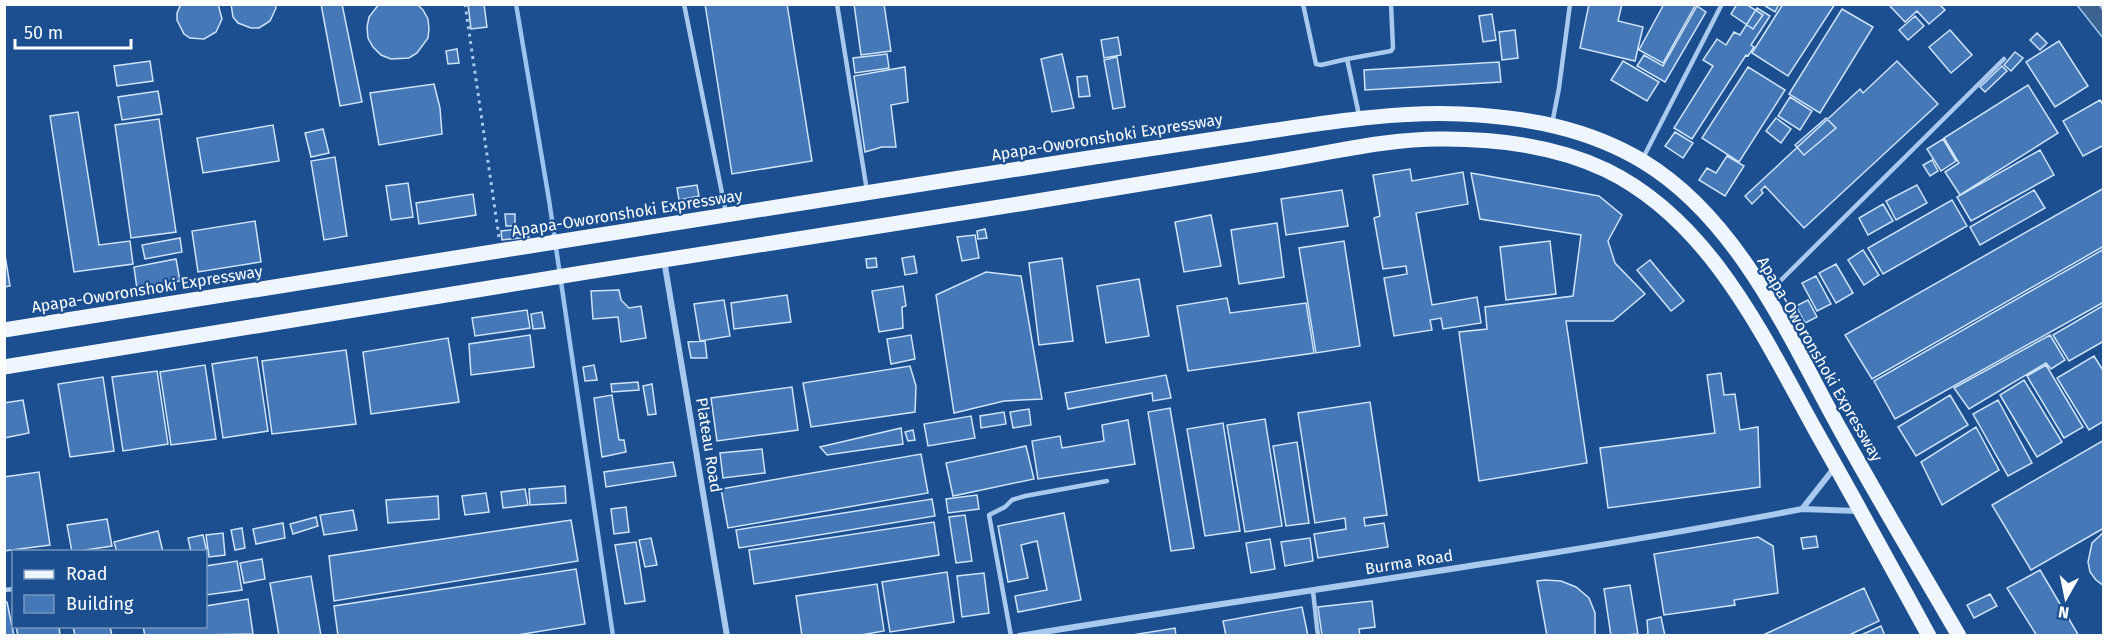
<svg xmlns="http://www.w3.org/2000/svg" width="2108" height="640" viewBox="0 0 2108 640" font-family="'Fira Sans',sans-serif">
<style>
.water{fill:#3c6290;stroke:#9cc4f0;stroke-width:1.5}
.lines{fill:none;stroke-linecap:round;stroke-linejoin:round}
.stream{stroke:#9cc4f0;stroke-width:4.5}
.ferry{stroke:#b5d3f5;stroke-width:1.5;stroke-dasharray:8 6;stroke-linecap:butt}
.building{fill:#4478b7;stroke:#cfe3fa;stroke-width:1.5}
.path{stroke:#a9c9ee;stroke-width:3;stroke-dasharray:3 4.5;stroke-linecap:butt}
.service{stroke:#a9c9ee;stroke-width:4.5}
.minor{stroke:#a9c9ee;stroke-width:6}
.primary{stroke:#f0f6ff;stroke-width:15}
.labels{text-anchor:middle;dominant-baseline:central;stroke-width:4.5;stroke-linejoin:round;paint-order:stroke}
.street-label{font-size:16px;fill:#fff;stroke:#1b4f8f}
</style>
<rect width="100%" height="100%" fill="#1b4f8f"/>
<path class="water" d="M2077,5H2103V38Z"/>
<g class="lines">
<path class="stream" d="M516,4L549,200L613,636"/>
<path class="ferry" d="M2099,4L2104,12"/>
</g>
<path class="building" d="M181,4H218L222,19L216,32L204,39L190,38L184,34L177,20V13Z
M231,4H275L276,8L270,21L259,28H251L238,23L233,17Z
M321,4H342L362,102L340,106Z
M379,4H417L423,10L428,19L429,29L428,38L417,53L409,58L391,59L381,55L373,47L368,38L367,27L369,17Z
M468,4H484L487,27L471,29Z
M705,4H787L812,161L732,174Z
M854,4H884L891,51L861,55Z
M1589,4H1622L1618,21L1643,27L1635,61L1580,48Z
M1664,4H1696L1663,63L1639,50Z
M1737,4H1746L1763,15L1753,29L1731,14Z
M1762,4H1779L1775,12Z
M1783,4H1835L1788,76L1752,53Z
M1888,4H1939L1945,10L1929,24L1917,11L1905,22Z
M1697,6L1706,12L1665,82L1637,66L1644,55L1663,66Z
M1757,8L1770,16L1751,45L1754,47L1748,56L1746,55L1692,139L1674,128L1713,66L1703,60L1717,39L1726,45L1734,32L1740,35Z
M1842,9L1873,27L1820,113L1789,94Z
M1492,14L1496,40L1483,42L1479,16Z
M1915,16L1924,26L1908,40L1899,30Z
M1515,30L1518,58L1502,60L1499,32Z
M1950,30L1972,55L1951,73L1929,47Z
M2037,33L2047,43L2040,50L2030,40Z
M1118,37L1121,55L1104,58L1101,40Z
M2059,41L2088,86L2055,107L2026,62Z
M457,49L459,63L448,64L446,51Z
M2015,52L2023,58L2011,71L2004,65Z
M887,54L889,68L855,73L853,58Z
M1062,54L1074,108L1052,112L1041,59Z
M1117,57L1125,107L1113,109L1104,60Z
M150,61L153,81L117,86L114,66Z
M1623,61L1659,82L1647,101L1611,80Z
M1897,61L1938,104L1804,228L1765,186L1761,190L1763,193L1752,204L1745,196L1860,89L1863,93Z
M1499,62L1501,82L1365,90L1364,70Z
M2002,66L2007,71L1985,92L1980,87Z
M905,67L908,102L891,105L896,147H882L865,152L854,76Z
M1748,67L1785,90L1739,162L1702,138Z
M1087,76L1090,96L1079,97L1077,77Z
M434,84L440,108L442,134L379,145L370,93Z
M2028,85L2058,133L1960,195L1945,172L1959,163L1944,138Z
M158,91L162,114L122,120L118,97Z
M1790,97L1812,111L1800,130L1778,116Z
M2100,100L2104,106V145L2083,156L2063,121Z
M78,112L99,245L130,241L133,264L74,272L50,116Z
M1776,118L1791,129L1781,143L1766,131Z
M1826,118L1836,128L1804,155L1795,145Z
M159,119L176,232L131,238L115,125Z
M273,125L279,161L203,173L197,138Z
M323,129L329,153L311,157L305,133Z
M1675,132L1693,143L1683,158L1665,146Z
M1943,139L1956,161L1941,171L1927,149Z
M2040,150L2054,175L1971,221L1957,197Z
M1727,156L1744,166L1725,196L1699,180L1707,168L1716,173Z
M335,157L347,236L324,240L311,161Z
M1932,160L1938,171L1930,176L1923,165Z
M1410,169L1412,181L1463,172L1468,204L1416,213L1432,305L1477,297L1481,323L1443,329L1441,318L1430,320L1432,330L1394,336L1384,278L1407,274L1406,266L1383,269L1374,218L1380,216L1373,175Z
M1471,173L1599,196L1622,215L1608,241L1615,263L1645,294L1613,321H1566L1587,463L1479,481L1459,332L1487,329L1485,307L1573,296L1581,235L1480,219Z
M408,183L413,217L391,220L386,186Z
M697,185L699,196L679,200L677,188Z
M1917,185L1927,203L1896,220L1886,201Z
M2104,188V246L1872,379L1845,335Z
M1342,190L1348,226L1286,235L1281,199Z
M2034,190L2045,208L1980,245L1970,227Z
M473,194L476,215L419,224L416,203Z
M1952,200L1967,226L1883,274L1868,248Z
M1883,204L1893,221L1868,235L1859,218Z
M505,214H515V226H506Z
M1211,215L1221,266L1184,272L1175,222Z
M255,221L261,262L198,272L192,231Z
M1277,223L1284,277L1239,284L1231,230Z
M527,228L529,237L502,240L501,231Z
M985,229L987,238L978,239L977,231Z
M975,235L979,258L962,261L957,237Z
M180,238L182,252L145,259L142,245Z
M1344,241L1360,346L1316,353L1299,248Z
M1550,241L1556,294L1506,300L1500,247Z
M4,249L10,286L4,287Z
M2104,249V302L1895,419L1874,381Z
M1863,250L1879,275L1864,285L1848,260Z
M914,256L917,273L905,275L902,258Z
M876,258L877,267L867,268L866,259Z
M1062,258L1073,341L1039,345L1029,263Z
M176,259L180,281L137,289L134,267Z
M1650,260L1684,301L1671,311L1637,270Z
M1836,264L1853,293L1836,303L1819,273Z
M986,272L1021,276L1042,399L1004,401L954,413L936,295Z
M1816,276L1831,304L1817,311L1802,283Z
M1139,279L1149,336L1106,343L1097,286Z
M903,286L906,306L902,307L903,328L879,332L872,291Z
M619,290L621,300L629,308L641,306L646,338L621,342L618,317L593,319L591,291Z
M787,295L791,322L734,329L731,303Z
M1227,298L1230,313L1306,303L1314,353L1188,371L1177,306Z
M724,300L730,336L700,341L694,304Z
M1808,300L1817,317L1805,323L1796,306Z
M2104,305V341L2069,361L2053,335Z
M527,310L530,328L475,336L472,318Z
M542,312L545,328L533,329L531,314Z
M530,335L534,367L471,375L469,344Z
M911,335L915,359L891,364L887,339Z
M2050,335L2065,360L2051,369L2046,363L1969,409L1954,388Z
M448,338L459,402L371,414L363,352Z
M705,341L707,358H691L688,342Z
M346,350L356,424L272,434L262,361Z
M2094,356L2104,372V421L2089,430L2057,378Z
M257,357L268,431L223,438L212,364Z
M205,365L216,439L171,445L160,372Z
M594,365L597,380L585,381L583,367Z
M2046,365L2083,427L2064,438L2027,376Z
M910,366L916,386L915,412L811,427L803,383Z
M157,371L168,444L123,451L112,377Z
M1721,373L1724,395L1735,394L1740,430L1758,427L1760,487L1608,508L1600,448L1715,433L1707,375Z
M1166,375L1171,398L1153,401L1152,393L1068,409L1065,393Z
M103,377L114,451L70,457L58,384Z
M2024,380L2062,442L2037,457L2000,395Z
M638,382L639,390L612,392L611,384Z
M652,384L656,414L648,415L643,386Z
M792,387L798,430L717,441L711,398Z
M612,395L619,440H624L626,452L602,457L594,398Z
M1950,395L1968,425L1916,456L1898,427Z
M23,400L29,433L4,438V403Z
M1998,400L2032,463L2008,476L1973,414Z
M1370,402L1387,515L1364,518L1365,526L1384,523L1388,547L1318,558L1314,534L1346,529L1345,518L1315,523L1298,413Z
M1170,408L1194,548L1171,551L1148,412Z
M1029,409L1031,425L1013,428L1010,412Z
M1004,412L1006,424L981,428L980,416Z
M971,416L975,438L928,446L924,424Z
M1265,419L1282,526L1245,532L1227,425Z
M1128,420L1135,464L1038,479L1032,441L1060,436L1062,448L1104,441L1102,425Z
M1223,423L1240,531L1205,536L1187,429Z
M1976,427L1999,470L1942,505L1921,462Z
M901,428L903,444L827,455L820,447Z
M913,430L915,440L908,441L905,432Z
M2104,440V528L2031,570L1992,505Z
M1297,442L1309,523L1286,526L1273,446Z
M1026,446L1034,479L953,496L946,463Z
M762,449L765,473L723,478L720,453Z
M921,454L928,493L728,528L721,489Z
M673,462L676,476L606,487L604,472Z
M39,472L50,545L4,551V477Z
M565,486L566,503L530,505L529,489Z
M525,489L528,505L503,508L501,492Z
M486,493L489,512L465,515L462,496Z
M977,495L979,509L948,513L946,499Z
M438,496L439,519L388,523L386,500Z
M932,499L935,516L739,548L736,530Z
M626,507L629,532L614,534L611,509Z
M353,510L357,530L324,535L320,515Z
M1064,513L1081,600L1018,612L1015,596L1047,590L1037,541L1021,545L1028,578L1008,582L998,526Z
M965,515L972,561L956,563L949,517Z
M316,517L318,526L293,534L290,524Z
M107,519L112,546L72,552L67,525Z
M571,520L578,561L334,601L329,556Z
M934,522L939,555L754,584L749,550Z
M283,523L285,538L256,544L253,529Z
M242,528L245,548L235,550L231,530Z
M158,531L163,552H117L114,542Z
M2104,532V586L2096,580L2090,572L2088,562L2092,543Z
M223,533L225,555L209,557L206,535Z
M203,535L207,552H191L188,538Z
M1816,536L1818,547L1803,549L1801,538Z
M1758,537L1773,546L1778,593L1734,600L1735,605L1664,615L1654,554Z
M651,538L657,565L645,567L639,540Z
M1310,538L1313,561L1285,566L1281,542Z
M1270,539L1275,569L1251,573L1246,543Z
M636,542L645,601L625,604L615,545Z
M262,559L265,579L244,583L240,563Z
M237,561L242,590L206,595V566Z
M576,569L585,624L511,636H338L334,606Z
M2040,570L2079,636H2037L2007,588Z
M947,572L954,622L890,632L882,582Z
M984,573L989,613L962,617L957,576Z
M311,576L321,636H279L270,583Z
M1545,580L1561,581L1576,587L1589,598L1595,613V636H1547L1537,581Z
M877,584L884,631L855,636H802L796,596Z
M1630,585L1638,634L1611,636L1604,589Z
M1864,588L1879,621L1847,636H1761Z
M1990,594L1997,606L1974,618L1967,605Z
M248,599L253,634L145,636L143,626H206V606Z
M1372,601L1375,627L1359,629L1360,636H1322L1318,607Z
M4,602H7L14,636H4Z
M1302,607L1308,636H1226L1223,621Z
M1661,617L1665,636H1640L1648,634L1647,620Z
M16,626H59L60,636H18Z
M73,626H110L112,636H75Z
M1881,626L1885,636H1859Z
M1175,628L1176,636H1126Z"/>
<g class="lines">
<path class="path" d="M465,4L499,237"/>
<path class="service" d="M684,4L726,213
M837,4L867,191
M1303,4L1316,64L1321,65L1347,59L1359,115
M1347,59L1391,51L1393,48L1391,4
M1552,124L1559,88L1570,4
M1643,158L1722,4
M1767,294L2004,59
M4,590L14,589
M1313,591L1318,636
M1011,636L989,515L1005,507L1012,500L1025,496L1107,481"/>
<path class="minor" d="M664,260L727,636
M1802,509L1835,467
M1019,636C1280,593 1543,559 1802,509L1858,511"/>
<path class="primary" d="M4,330C323,279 641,228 960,178C1056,163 1153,148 1249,134C1319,124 1390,111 1461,114C1526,117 1588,128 1644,162C1739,220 1789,337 1841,431C1879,500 1919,567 1959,636
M4,367C343,312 680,256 1019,204C1106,190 1193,175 1280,161C1333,152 1392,138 1445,139C1499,139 1556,146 1606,170C1711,221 1763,336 1817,433C1855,500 1892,568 1929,636"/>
</g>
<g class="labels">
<g class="street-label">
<text transform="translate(1107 137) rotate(-9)">Apapa-Oworonshoki Expressway</text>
<text transform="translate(627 213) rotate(-9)">Apapa-Oworonshoki Expressway</text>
<text transform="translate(147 289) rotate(-9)">Apapa-Oworonshoki Expressway</text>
<text transform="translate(1820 359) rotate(60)">Apapa-Oworonshoki Expressway</text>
<text transform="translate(709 445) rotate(81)">Plateau Road</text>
<text transform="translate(1409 562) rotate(-9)">Burma Road</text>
</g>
</g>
<rect width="2108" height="640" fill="none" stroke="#ffffff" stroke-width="12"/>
<rect x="12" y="550" width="195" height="78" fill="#1b4f8f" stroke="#7695bc" stroke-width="1.5"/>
<rect x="24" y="570" width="30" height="9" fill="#f0f6ff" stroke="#7695bc" stroke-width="1.5"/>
<text x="66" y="580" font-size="18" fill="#ffffff">Road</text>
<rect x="24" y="595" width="30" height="18" fill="#4478b7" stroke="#7695bc" stroke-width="1.5"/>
<text x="66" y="610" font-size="18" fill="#ffffff">Building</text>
<g transform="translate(2066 598) rotate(189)" stroke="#1b4f8f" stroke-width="4.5" paint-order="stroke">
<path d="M0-4.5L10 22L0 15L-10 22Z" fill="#ffffff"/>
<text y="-9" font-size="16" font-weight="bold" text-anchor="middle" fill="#ffffff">N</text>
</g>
<path d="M15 39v9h116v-9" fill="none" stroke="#ffffff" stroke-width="3"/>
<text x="24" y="39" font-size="18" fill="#ffffff" stroke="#1b4f8f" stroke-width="4.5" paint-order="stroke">50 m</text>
</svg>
